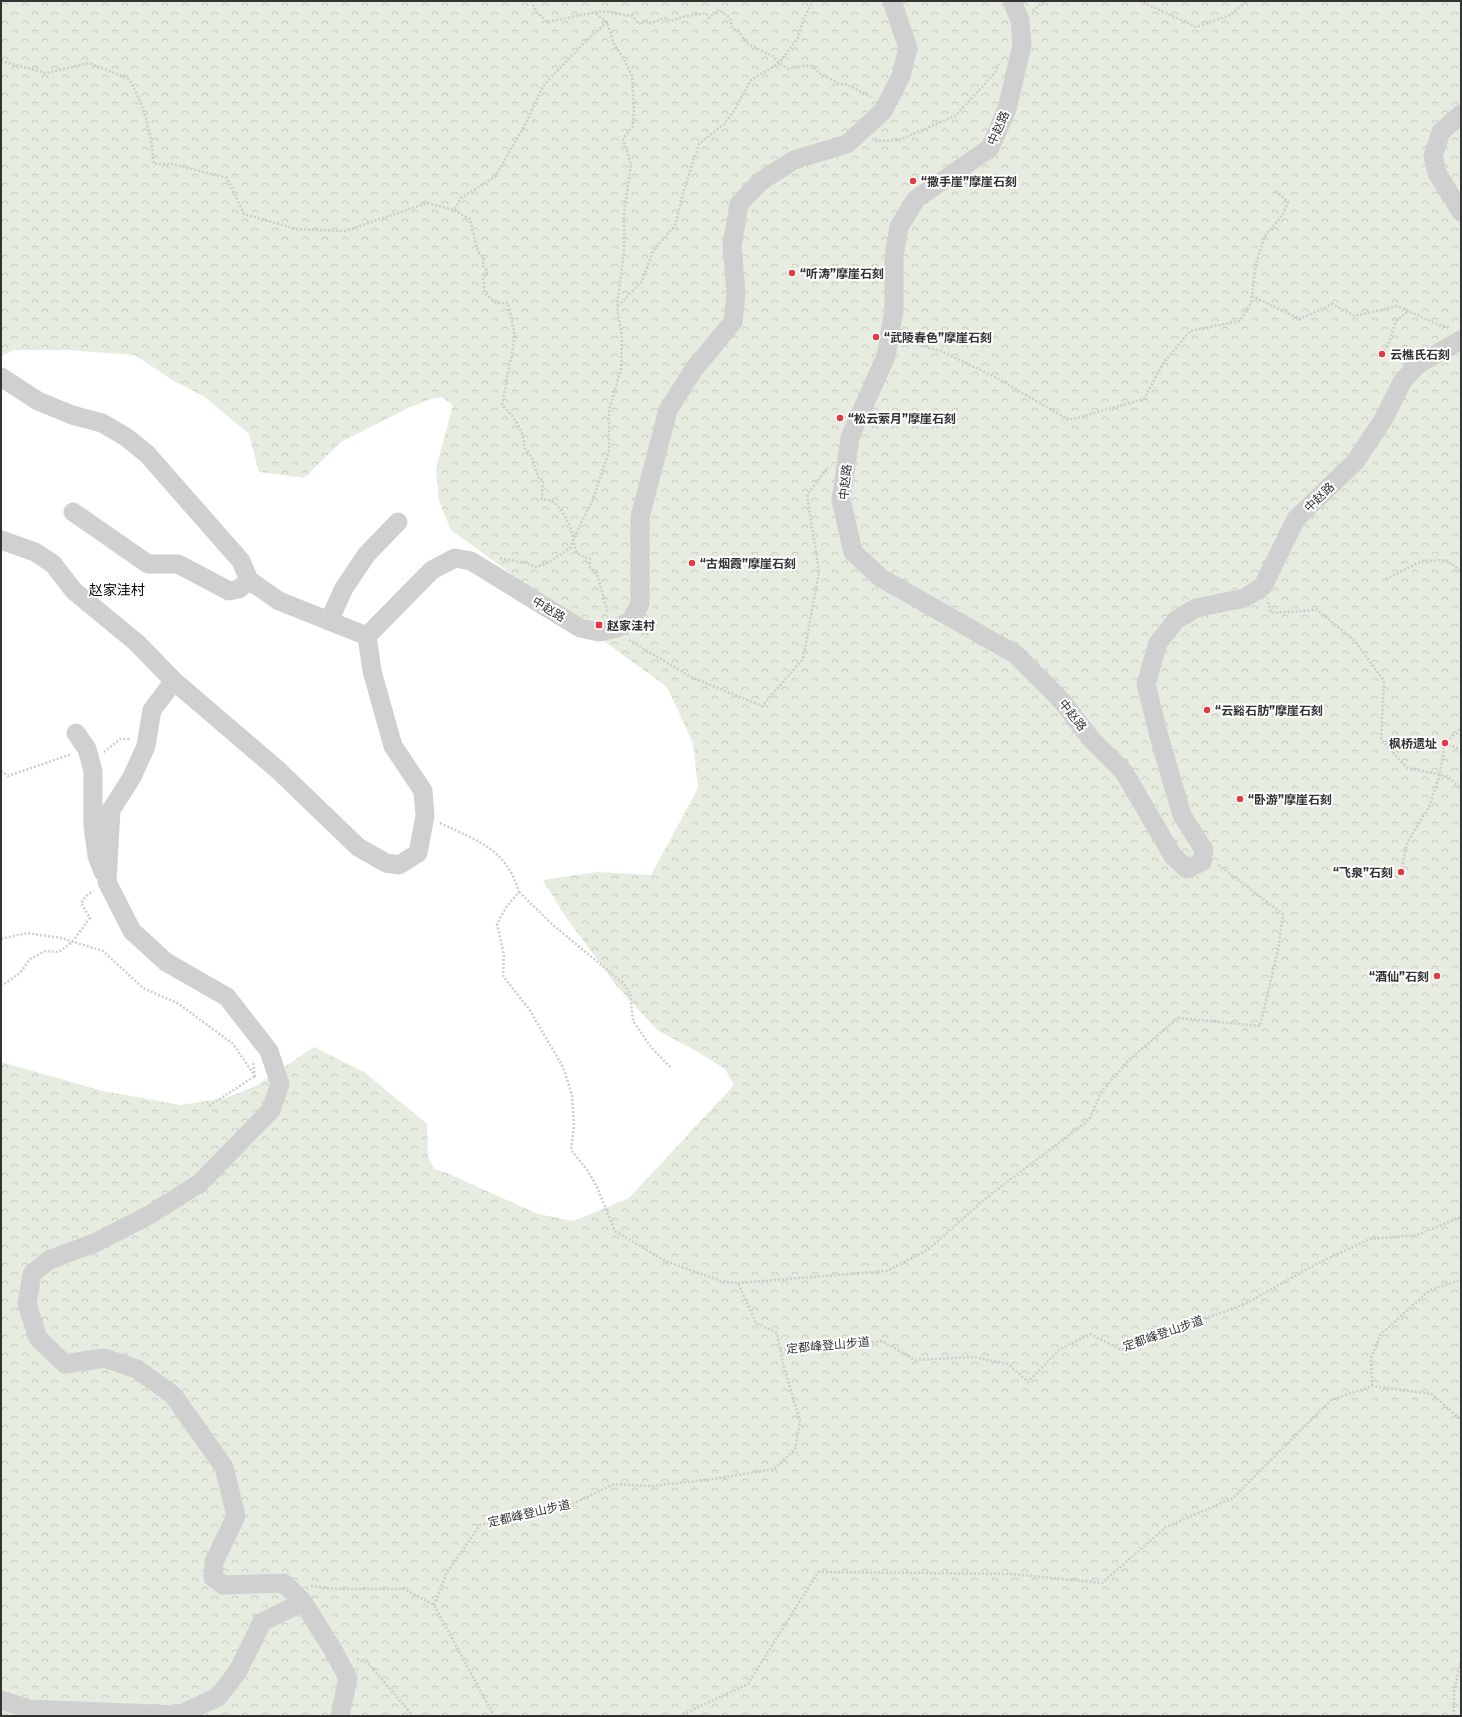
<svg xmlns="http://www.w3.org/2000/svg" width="1462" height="1717" viewBox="0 0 1462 1717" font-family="Montserrat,'Noto Sans SC',sans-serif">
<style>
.forest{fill:url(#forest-crowns)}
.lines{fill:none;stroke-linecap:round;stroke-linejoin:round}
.path{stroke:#cdcdcd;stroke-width:2.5;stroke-dasharray:2 2;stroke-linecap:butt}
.minor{stroke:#d0d0d0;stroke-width:19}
.poi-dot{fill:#e63946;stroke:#fff;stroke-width:1.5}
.labels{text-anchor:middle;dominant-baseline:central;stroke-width:4;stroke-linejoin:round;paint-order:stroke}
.street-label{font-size:12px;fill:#333;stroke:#fff}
.poi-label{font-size:12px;font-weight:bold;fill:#333;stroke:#fff;text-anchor:start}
.quarter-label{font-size:14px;fill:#000;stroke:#fff}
</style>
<defs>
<pattern id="forest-crowns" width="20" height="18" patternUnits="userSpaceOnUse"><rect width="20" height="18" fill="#e6ecdf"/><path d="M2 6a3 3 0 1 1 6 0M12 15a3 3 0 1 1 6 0" fill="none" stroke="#c6cbc0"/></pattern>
</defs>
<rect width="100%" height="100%" fill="#fff"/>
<path class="forest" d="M1,1H1461V1716H1V1062L103,1091L181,1105L225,1098L254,1087L314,1047L364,1072L427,1124L428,1157L434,1169L447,1173L538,1214L574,1221L629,1198L734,1085L725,1069L698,1052L657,1030L616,985L565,916L543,880L597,872L651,875L698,788L693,743L667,687L451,530L439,501L436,469L453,405L442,397L431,399L410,407L341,442L304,478L259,472L249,434L205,397L172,380L135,355L68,350H14L1,356Z"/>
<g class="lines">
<path class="path" d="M531,1L536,11L547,22L602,11L632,16L639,24L646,20L651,23L665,18L671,21L682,17L706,13L709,18L719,10L730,18L732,28L740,32L746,43L774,57L779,63L788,69L803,66H812L819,73L840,84L848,85L871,97
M1140,1L1196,27L1230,15L1247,1
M1033,11L1044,1
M607,22L581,46L543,86L526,123L495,177L461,198L454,210L470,219L478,252L484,258L483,266L488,271L483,279L485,294L496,303H508L515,336L502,405C514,417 524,429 524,447L531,456L539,479L543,480L542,499C545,499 549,500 551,501C561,506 569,522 572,533C576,548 571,553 590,559V568L597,574L608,613
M1,61L46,73L89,63L129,79C146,109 150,130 154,164H172L227,178L244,214L296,229L345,231L427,203L454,210
M875,141L899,140L955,116L994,74L999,64
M1252,296L1300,319L1332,304L1355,316L1397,306L1439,325L1449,327
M618,306L642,281L653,251L675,225L683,193L699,144L724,124L734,111L751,80L779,63L798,38L804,18L813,1
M905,342L941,351L995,377L1069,420L1144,399L1164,362L1190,331L1240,321L1251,303L1256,263L1266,234L1282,216L1288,202L1275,190
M1382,354L1389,342L1396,321L1408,311
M500,558L529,564L536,567L548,563L570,548L581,523L592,502L609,452V410L621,369L622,338L617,306L624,251V212L631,165L623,139L633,126L634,109L632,76L625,61L613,42L607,22L595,13
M1386,579L1422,561L1446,560L1461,571
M1268,602L1271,613L1317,610L1354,640L1384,681L1381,739L1407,768L1447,776L1461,789
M629,640L691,677L762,706L803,659L819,572L807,495L828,467
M1445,743L1461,750
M104,752L120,739H131
M1,771L8,776L72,754
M440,823C477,841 506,848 519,892L507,906L497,924L504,955L503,976L529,1009L563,1067L572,1095L574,1126L571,1150L588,1171L597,1187L615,1231L665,1261L724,1282L738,1283L756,1323L777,1333L780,1349
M1401,872L1407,843L1429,807L1440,774L1445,743L1461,728
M519,892L553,925L623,983L630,993L633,1021L651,1047L670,1067
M1,939L27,933L61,938L103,951L143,988L179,1004L233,1044L255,1076L253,1061
M1,986L20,973L30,959L45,951L59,952L72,942L90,918L81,903L86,896L93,891
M209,1106L255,1076
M738,1283L887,1271L929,1249L986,1198L1089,1120L1102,1091L1130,1059L1178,1018L1260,1026L1278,950L1283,914L1217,864
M1372,1386L1371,1358L1381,1334L1430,1290L1461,1280
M311,1586L336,1589H404L434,1605L494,1716
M434,1605L446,1574L480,1525L525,1513L566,1507L614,1484L651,1486L713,1479L774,1469L795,1449L800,1421L784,1368L780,1349L832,1347L882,1341L915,1360L973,1357L1008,1364L1028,1382L1060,1349L1090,1334L1121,1350L1247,1303L1316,1264L1370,1239L1417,1235L1461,1217
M357,1659L368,1663L413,1716
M679,1716L748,1684L818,1572L1012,1574L1102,1583L1166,1527L1233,1498L1331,1400L1372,1386L1432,1394L1461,1420
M1454,1716V1691L1461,1660"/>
<path class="minor" d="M1012,1L1020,20L1022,45L1007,109L990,148L916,199L899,227L894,257V310L886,356L850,437L841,500L853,552L881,578L1015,654L1061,700L1091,739L1124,772L1173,856L1187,869L1202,862L1204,850L1182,815L1160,740L1146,684L1158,643L1176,620L1196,608L1245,598L1263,586L1296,519L1355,462L1383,420L1402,382L1417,365L1461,340
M1461,114L1441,132L1433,156L1437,173L1461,212
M1,377L38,401L72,415L102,423L126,437L147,454L241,561L249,580L279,601L367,636
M73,512L148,564H178L229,591L239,589L249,580
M1,540L35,552L53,564L74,591L137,643L174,681L278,770L358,847L386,863L399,865L418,853L425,816L423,791L393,746L372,671L367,636L432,570L455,558L471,561L580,628L599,632L618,628L631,620L640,604V517L668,410L694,369L733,322L736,293L732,246L739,204L761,181L794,160L847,144L883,111L901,76L908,48L892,1
M329,621L344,588L367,554L398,522
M174,681L152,710L146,746L132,777L111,810L107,882L132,931L166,962L227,997L269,1051L280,1084L271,1110L200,1183L151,1214L97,1242L49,1260L32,1274L27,1304L38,1338L65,1364L104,1358L137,1369L173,1395L224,1467L236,1516L214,1562L213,1577L223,1585L284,1583L303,1602L333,1650L348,1678L340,1716
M76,733L87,749L93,771V826L97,856L103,872
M1,1700L29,1709L179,1715L218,1697L238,1671L262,1622L303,1602"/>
</g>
<g class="poi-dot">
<circle cx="913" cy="181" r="4"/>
<circle cx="792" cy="273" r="4"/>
<circle cx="876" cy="337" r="4"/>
<circle cx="1382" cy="354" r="4"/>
<circle cx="840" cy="418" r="4"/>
<circle cx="692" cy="563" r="4"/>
<rect x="595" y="621" width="8" height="8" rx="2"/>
<circle cx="1207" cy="710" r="4"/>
<circle cx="1445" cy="743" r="4"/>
<circle cx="1240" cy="799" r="4"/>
<circle cx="1401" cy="872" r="4"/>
<circle cx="1437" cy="976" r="4"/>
</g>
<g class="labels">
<g class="street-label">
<text transform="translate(998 128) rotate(-66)">中赵路</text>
<text transform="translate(845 482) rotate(-84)">中赵路</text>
<text transform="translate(1319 497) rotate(-44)">中赵路</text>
<text transform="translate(549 609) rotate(31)">中赵路</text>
<text transform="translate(1073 715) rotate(52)">中赵路</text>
<text transform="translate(1163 1333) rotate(-19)">定都峰登山步道</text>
<text transform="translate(828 1345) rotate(-5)">定都峰登山步道</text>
<text transform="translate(529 1513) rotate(-13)">定都峰登山步道</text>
</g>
<g class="poi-label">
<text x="921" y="181">“撒手崖”摩崖石刻</text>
<text x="800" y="273">“听涛”摩崖石刻</text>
<text x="884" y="337">“武陵春色”摩崖石刻</text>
<text x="1390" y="354">云樵氏石刻</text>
<text x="848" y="418">“松云萦月”摩崖石刻</text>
<text x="700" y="563">“古烟霞”摩崖石刻</text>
<text x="607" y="625">赵家洼村</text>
<text x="1215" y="710">“云谿石肪”摩崖石刻</text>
<text x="1437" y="743" text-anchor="end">枫桥遗址</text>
<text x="1248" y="799">“卧游”摩崖石刻</text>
<text x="1393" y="872" text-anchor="end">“飞泉”石刻</text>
<text x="1429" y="976" text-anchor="end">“酒仙”石刻</text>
</g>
<g class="quarter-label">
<text x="117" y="590">赵家洼村</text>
</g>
</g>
<rect width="1462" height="1717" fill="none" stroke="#333333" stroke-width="4"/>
</svg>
